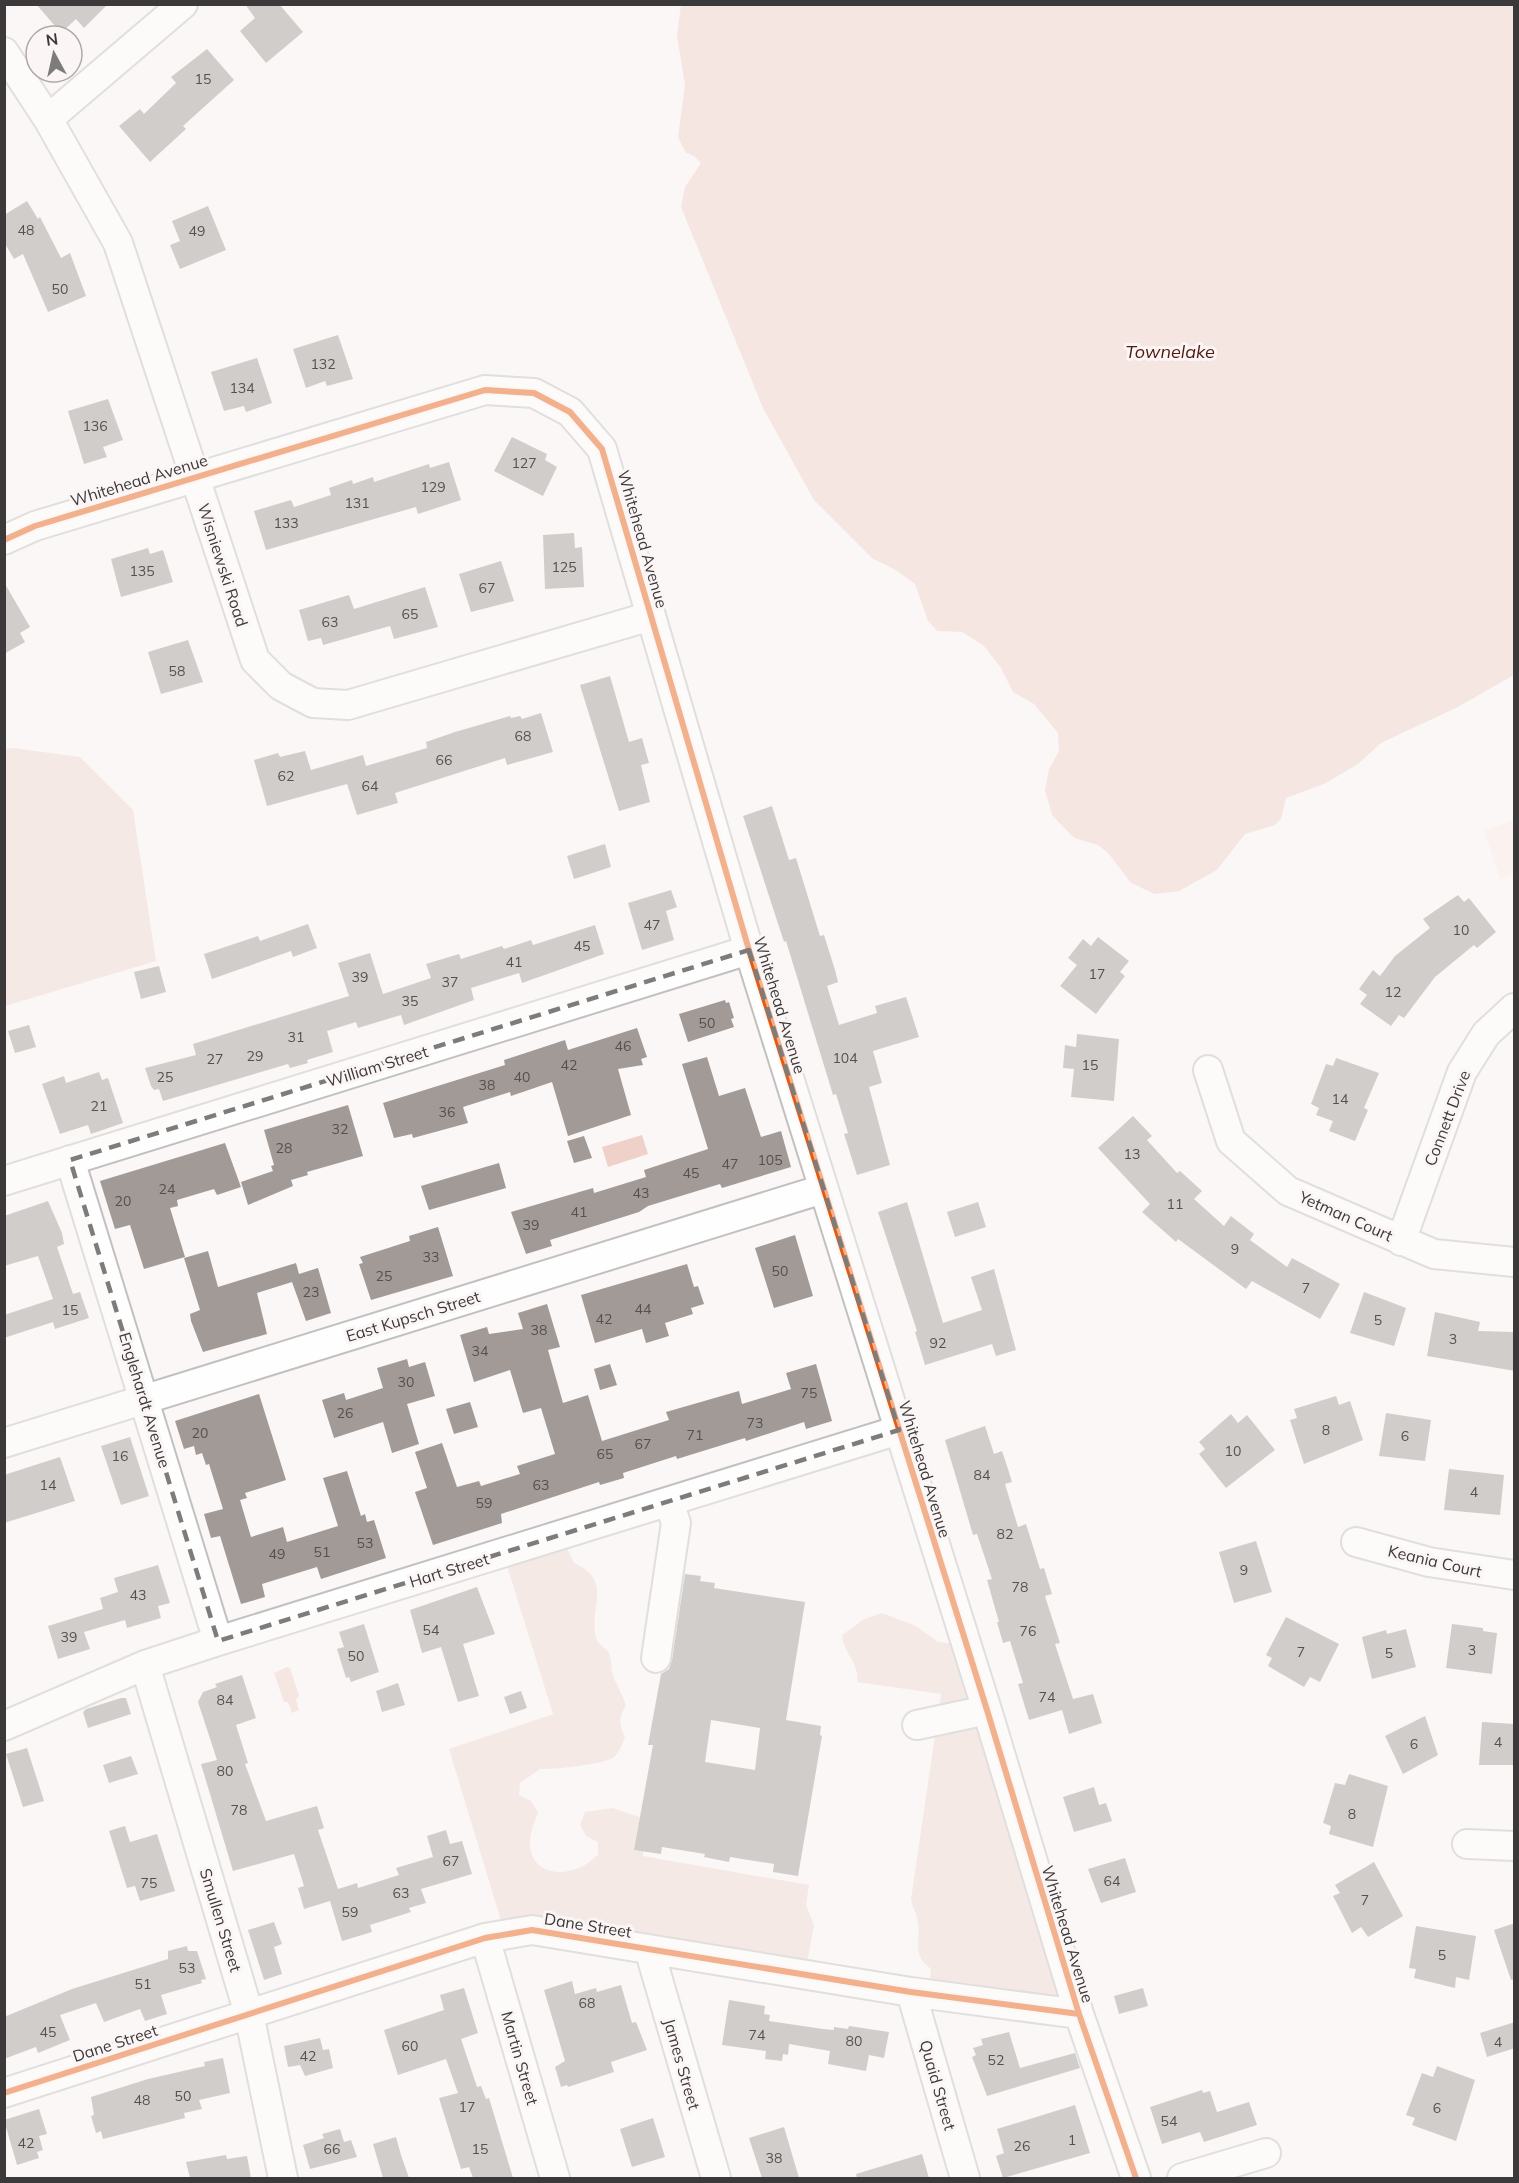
<svg xmlns="http://www.w3.org/2000/svg" width="1519" height="2183" viewBox="0 0 1519 2183" font-family="Mulish,sans-serif">
<style>
.green{fill:#fdebe7}
.forest{fill:#f0d8d2}
.water{fill:#f0d1ca}
.building{fill:#a19a97;fill-rule:evenodd}
.lines{fill:none;stroke-linecap:round;stroke-linejoin:round}
.minor-casing{stroke:#c2c1c0;stroke-width:32}
.minor{stroke:#fefefe;stroke-width:28}
.cycleway-casing{stroke:#fbf6f5;stroke-width:10}
.cycleway{stroke:#e8590c;stroke-width:6}
.marked{fill:none;stroke:#7e7c7b;stroke-width:4.5;stroke-dasharray:12 8;stroke-linejoin:round}
.labels{text-anchor:middle;dominant-baseline:central;stroke-width:6;stroke-linejoin:round;paint-order:stroke}
.number-label{font-size:14px;fill:#545150}
.street-label{font-size:16px;fill:#3b3939;stroke:#fbf6f5}
.water-label{font-size:18px;font-style:italic;fill:#4e1a10;stroke:#fbf6f5}
</style>
<rect width="100%" height="100%" fill="#faf7f6"/>
<path class="green" d="M1514,820V875L1500,879L1484,830Z"/>
<path class="forest" d="M13,748L80,757L133,810L156,961L5,1006L4,749Z
M561,1535L574,1563C616,1581 586,1611 597,1640C599,1645 606,1648 609,1653C612,1660 611,1669 613,1676C617,1686 623,1695 626,1706C618,1717 619,1725 625,1737C622,1744 620,1752 614,1757C606,1764 551,1770 540,1769L520,1783L519,1795L531,1801L538,1812C536,1819 532,1827 531,1834C524,1869 556,1880 583,1866C588,1864 593,1858 598,1855V1842L586,1836L580,1825L585,1812L613,1808L640,1817L635,1850L643,1851V1856L809,1885L806,1905L814,1925L805,1974L505,1934L449,1749L553,1714L503,1553Z
M882,1613L916,1626L938,1642L966,1645L1079,2014L928,1994L931,1969C911,1955 921,1941 918,1922C917,1914 912,1907 911,1899L941,1694L857,1682C860,1663 843,1653 842,1635L864,1619Z"/>
<path class="water" d="M681,4L1514,5V675L1456,708L1381,743L1358,764L1326,783L1286,798L1281,819L1275,825L1245,834L1217,870L1179,891L1155,894L1131,883L1109,854L1098,845L1074,838L1052,815L1045,790L1049,769L1059,751L1058,733L1034,704L1013,692L1001,668L984,646L962,632L937,631L928,621L915,584L896,570L873,559L814,500L763,408L681,207L685,187L701,163L694,156L686,153L678,137L685,85L677,36Z
M642,1135L648,1154L608,1167L602,1147Z
M287,1667L290,1668L299,1696L296,1700L299,1710L292,1713L288,1702H284L274,1673Z"/>
<path class="building" d="M36,4H108L84,28L76,19L61,33Z
M245,4H279L303,32L266,63L240,31L255,18Z
M207,49L234,80L183,126L186,129L150,162L119,126L140,109L144,114L176,83L171,77Z
M27,201L38,219L40,217L61,258L70,253L86,296L48,312L23,254L14,259L4,242V215Z
M208,206L226,250L180,269L170,245L180,241L172,221Z
M338,335L353,379L327,386L325,381L306,388L293,349Z
M257,358L272,403L246,412L244,406L224,411L211,372Z
M108,399L123,440L103,447L107,457L84,464L68,411Z
M512,437L547,454L545,460L557,467L543,496L494,471Z
M449,462L461,500L418,514L416,507L266,550L254,511L291,500L294,507L331,495L329,488L352,480L353,484L373,477L374,482L429,464L430,468Z
M574,533L575,548L582,547L584,587L545,589L543,535Z
M148,548L150,554L163,550L173,582L121,597L111,559Z
M501,561L514,601L471,612L459,574Z
M4,582L30,627L20,633L25,642L4,654Z
M425,587L438,627L394,639L390,626L323,645L321,638L308,641L299,610L349,595L354,609Z
M188,640L203,682L161,694L148,652Z
M610,676L629,742L642,738L649,763L641,765L650,802L619,811L580,685Z
M541,713L553,752L507,765L505,758L395,793L398,803L357,815L347,784L267,806L254,760L278,753L280,757L305,751L311,770L363,755L366,766L427,748L426,742L455,732L510,716L511,718L520,716L522,719Z
M772,806L789,860L796,858L820,936L824,935L835,970L838,982L827,986L839,1025L877,1013L875,1006L906,997L919,1037L873,1051L882,1083L869,1087L890,1165L857,1175L844,1134L848,1133L836,1094L833,1095L786,941L784,942L743,816Z
M605,844L611,867L574,879L567,856Z
M671,890L677,907L666,911L674,940L642,950L628,903Z
M1458,895L1464,902L1469,898L1496,932L1477,948L1474,945L1435,977L1404,1018L1399,1015L1391,1026L1360,1004L1367,995L1359,989L1373,970L1380,976L1395,956L1430,928L1423,919Z
M308,924L317,948L293,957L291,951L212,979L204,954L258,936L260,941Z
M595,925L604,954L522,983L519,973L471,988L474,1000L404,1025L401,1015L358,1028L356,1022L327,1031L333,1052L307,1060L308,1063L290,1068L288,1064L163,1101L159,1089L154,1090L151,1086L145,1068L196,1055L193,1044L349,996L338,963L370,953L383,994L431,978L426,964L459,954L461,959L502,946L504,949L531,940L533,945Z
M1098,937L1129,961L1120,972L1125,976L1096,1014L1060,986L1077,965L1068,958L1083,939L1091,946Z
M159,966L166,992L141,999L134,972Z
M725,1000L726,1003L729,1002L734,1018L731,1019L734,1027L688,1042L679,1014Z
M29,1025L36,1047L15,1053L8,1031Z
M637,1028L647,1057L641,1059L643,1065L618,1069L631,1115L568,1136L552,1082L511,1096L510,1092L463,1107L468,1123L413,1138L412,1134L394,1138L383,1103L505,1065L504,1060L565,1040L568,1050Z
M1077,1034L1119,1039L1114,1101L1071,1097L1074,1069L1063,1068L1065,1045L1076,1047Z
M707,1057L719,1096L745,1088L761,1137L781,1131L791,1167L722,1188L720,1184L648,1206L639,1212L550,1240L552,1246L526,1254L511,1212L593,1188L594,1193L646,1177L644,1170L708,1149L682,1064Z
M1336,1058L1379,1073L1364,1108L1368,1110L1355,1141L1329,1131L1333,1121L1316,1115L1319,1108L1311,1104L1326,1064L1333,1066Z
M99,1072L102,1080L108,1078L123,1123L91,1134L88,1125L60,1134L42,1084L64,1076L66,1083Z
M348,1105L363,1156L307,1172L308,1175L291,1180L293,1186L248,1205L241,1182L273,1171L271,1166L274,1165L264,1130Z
M1133,1116L1152,1136L1147,1140L1177,1173L1180,1171L1202,1191L1194,1199L1224,1226L1231,1216L1254,1234L1250,1240L1287,1267L1292,1258L1340,1284L1320,1319L1252,1281L1246,1289L1178,1239L1176,1242L1142,1212L1150,1204L1098,1148Z
M584,1136L592,1158L574,1163L567,1141Z
M225,1143L241,1187L217,1195L214,1189L177,1200L178,1206L170,1208L185,1257L144,1269L130,1225L115,1229L100,1181Z
M499,1163L506,1188L429,1210L421,1186Z
M48,1201L62,1233L64,1244L57,1247L73,1294L80,1292L89,1318L55,1329L53,1322L4,1338V1315L53,1299L38,1256L4,1266V1216Z
M907,1202L943,1323L982,1310L971,1277L994,1269L1016,1350L996,1356L992,1344L925,1365L915,1332L917,1331L878,1212Z
M978,1202L986,1227L955,1237L947,1212Z
M438,1227L453,1276L371,1300L359,1264L363,1263L360,1257L410,1241L409,1236Z
M795,1235L813,1296L774,1308L755,1248Z
M208,1251L218,1287L296,1263L299,1274L318,1268L331,1313L306,1321L292,1282L257,1293L267,1334L203,1352L191,1321L190,1314L200,1310L184,1258Z
M687,1264L694,1287L698,1286L704,1304L691,1308L693,1314L665,1323L669,1336L646,1343L642,1329L595,1343L581,1295Z
M1364,1292L1406,1308L1394,1346L1350,1333Z
M547,1304L560,1347L548,1350L563,1403L588,1395L602,1441L669,1420L666,1412L739,1391L742,1404L791,1389L786,1373L816,1364L832,1421L806,1429L804,1422L746,1441L745,1438L677,1459L676,1456L623,1473L624,1478L600,1485L599,1482L501,1514L502,1523L433,1545L415,1492L427,1488L415,1452L442,1443L457,1487L479,1481L481,1486L520,1474L517,1466L555,1454L541,1408L523,1413L510,1370L474,1382L460,1335L487,1327L489,1334L523,1329L518,1313Z
M1435,1312L1480,1322L1478,1331L1515,1332V1371L1427,1356Z
M407,1359L409,1367L425,1362L435,1396L407,1404L419,1444L392,1453L383,1422L334,1438L322,1400L344,1393L346,1400L383,1388L377,1368Z
M610,1364L617,1385L600,1390L594,1369Z
M259,1394L286,1480L245,1493L247,1498L240,1500L251,1537L283,1527L287,1542L338,1526L323,1478L347,1471L361,1516L365,1514L367,1522L374,1520L386,1558L321,1579L317,1567L262,1584L265,1597L241,1604L220,1536L211,1538L204,1514L223,1509L209,1464L206,1465L202,1453L196,1455L194,1446L184,1449L175,1421Z
M1336,1396L1339,1405L1350,1401L1363,1440L1304,1464L1290,1420L1297,1418L1294,1409Z
M470,1402L478,1427L454,1434L446,1409Z
M1386,1413L1431,1420L1425,1461L1379,1456Z
M1231,1414L1238,1423L1247,1415L1275,1450L1226,1488L1199,1454L1205,1449L1199,1442Z
M985,1426L994,1454L1002,1451L1008,1469L1012,1482L1005,1484L1018,1527L1026,1524L1040,1569L1044,1568L1052,1594L1045,1596L1060,1643L1055,1644L1073,1699L1093,1694L1102,1723L1069,1734L1062,1710L1029,1720L1018,1684L1023,1683L1010,1641L1003,1643L997,1622H999L987,1580L992,1579L977,1534L973,1535L945,1440Z
M130,1437L149,1496L121,1505L101,1446Z
M60,1457L75,1501L4,1523V1475Z
M1449,1469L1504,1475L1500,1515L1444,1510Z
M1256,1541L1272,1592L1234,1603L1219,1552Z
M158,1565L170,1603L158,1606L161,1618L127,1628L125,1620L84,1632L90,1649L58,1659L48,1626L103,1609L100,1598L118,1592L114,1578Z
M685,1574L701,1576L700,1581L715,1583L714,1588L805,1602L786,1720L821,1726L820,1735L822,1736L798,1876L773,1872L774,1864L730,1857L729,1862L704,1857L705,1854L662,1847L661,1854L634,1850L653,1745H648L661,1674L669,1669L672,1660ZM711,1720L760,1728L755,1770L705,1762Z
M477,1587L495,1634L463,1644L479,1696L458,1702L441,1647L422,1653L410,1610Z
M1286,1617L1339,1644L1320,1682L1310,1677L1304,1687L1268,1666L1272,1658L1266,1655Z
M364,1624L379,1672L351,1682L349,1677L346,1678L337,1649L344,1647L339,1632Z
M1452,1624L1483,1628V1631L1497,1633L1492,1674L1446,1668Z
M1406,1629L1416,1667L1372,1679L1362,1637L1386,1630L1387,1634Z
M242,1675L256,1718L236,1725L248,1763L245,1764L266,1821L317,1806L324,1828L318,1830L338,1889L357,1883L358,1888L399,1875L396,1868L433,1857L427,1836L446,1830L450,1844L462,1841L472,1874L421,1889L426,1903L409,1908L411,1912L370,1925L372,1932L342,1941L330,1901L304,1909L298,1888L304,1886L294,1854L233,1871L201,1764L217,1760L198,1702L203,1692L217,1687L215,1684Z
M398,1683L405,1705L382,1712L376,1691Z
M521,1691L527,1708L510,1714L504,1697Z
M121,1698H126L131,1714L88,1728L83,1712L86,1709Z
M1425,1716L1438,1755L1403,1774L1385,1736Z
M1482,1722L1515,1724V1765H1479Z
M27,1748L44,1801L23,1807L6,1754Z
M131,1756L138,1774L109,1783L103,1765Z
M1349,1774L1388,1786L1373,1847L1329,1834L1331,1826L1323,1823L1335,1783L1345,1785Z
M1094,1787L1099,1805L1106,1803L1112,1821L1074,1832L1063,1797Z
M125,1826L130,1842L157,1834L175,1891L140,1901L135,1886L127,1888L109,1831Z
M1125,1858L1136,1892L1101,1903L1088,1869Z
M1374,1862L1403,1916L1368,1937L1361,1927L1352,1933L1333,1896L1340,1893L1335,1885Z
M274,1922L282,1944L274,1947L282,1974L264,1980L248,1930Z
M1515,1923V1979L1511,1980L1494,1930Z
M1416,1926L1476,1936L1469,1980L1456,1977L1455,1988L1414,1978L1416,1969L1409,1968Z
M187,1946L188,1951H197L206,1979L201,1980L202,1983L161,1995L167,2014L145,2021L140,2009L104,2022L96,2003L60,2015L70,2040L38,2053L36,2047L4,2059V2017L72,1989L168,1959V1951Z
M572,1981L575,1994L596,1988L597,1992L621,1985L632,2023L636,2022L647,2050L611,2062L614,2072L568,2087L567,2085L561,2087L555,2067L565,2061L544,1990Z
M464,1988L478,2033L461,2039L477,2087L481,2086L486,2099L489,2098L513,2178H473L469,2167L461,2169L439,2098L458,2093L446,2059L398,2075L384,2030L444,2010L440,1995Z
M1143,1988L1148,2006L1119,2014L1114,1996Z
M729,2000L765,2006L764,2014L770,2015L769,2021L823,2029L834,2030V2027L848,2029L849,2026L889,2032L884,2058L869,2055L866,2071L828,2064L830,2051L789,2044L788,2055L783,2054L782,2061L765,2059L766,2051L722,2045Z
M1515,2022V2048L1487,2057L1480,2033Z
M1009,2032L1020,2068L1075,2053L1080,2068L987,2096L972,2057L976,2055L973,2048L983,2045L981,2039Z
M320,2038L323,2050L329,2049L333,2068L305,2076L300,2065L288,2067L284,2046Z
M223,2058L230,2093L199,2100L202,2109L184,2113L185,2118L103,2139L101,2131L96,2133L91,2116L94,2115L91,2097L148,2079L205,2066L204,2062Z
M1437,2066L1475,2080L1456,2141L1412,2125L1415,2118L1406,2115L1422,2073L1433,2077Z
M1202,2090L1203,2093L1210,2091L1217,2112L1249,2102L1257,2125L1204,2142L1200,2132L1162,2144L1150,2107Z
M1075,2105L1090,2153L1003,2178L996,2156L1004,2153L997,2129Z
M39,2109L47,2134L39,2136L43,2150L37,2152L39,2158L17,2165L4,2120Z
M653,2118L665,2157L632,2167L620,2129Z
M784,2127L799,2178H762L749,2138Z
M340,2129L344,2142L351,2140L357,2157L310,2169L303,2145L324,2138L322,2134Z
M396,2137L401,2155L409,2178H383L373,2144Z
M922,2154L929,2178H857L856,2174Z
M226,2155L227,2159L247,2156L251,2178H190L186,2162Z"/>
<g class="lines">
<defs>
<path id="minor" d="M4,52L48,119L118,243L255,660L281,686L313,703L348,705L651,616
M48,119L183,4
M4,540L35,526L485,390L534,393L570,412L602,449L749,950L987,1710L1079,2014L1136,2178
M1208,1070L1231,1141L1288,1191L1434,1254L1514,1262
M70,1160L218,1641
M4,1181L749,950
M1401,1241L1462,1072L1486,1034L1514,1008
M4,1443L823,1189
M1356,1542L1429,1562L1514,1575
M656,1658L676,1523L669,1502
M145,1665L249,2014L283,2178
M917,1725L987,1710
M4,1726L145,1665L218,1641L899,1430
M1467,1844L1514,1846
M485,1938L555,2178
M649,1949L716,2178
M911,1992L965,2178
M4,2093L485,1938L532,1930L911,1992L1079,2014
M1182,2178L1266,2153"/>
</defs>
<use href="#minor" class="minor-casing"/>
<use href="#minor" class="minor"/>
<defs>
<path id="cycleway" d="M4,540L35,526L485,390L534,393L570,412L602,449L749,950L987,1710L1079,2014L1136,2178
M4,2093L485,1938L532,1930L911,1992L1079,2014"/>
</defs>
<use href="#cycleway" class="cycleway-casing"/>
<use href="#cycleway" class="cycleway"/>
</g>
<path d="M0 0H1519V2183H0ZM749,950L899,1430L218,1641L70,1160Z" fill="#faf7f6" fill-opacity=".55" fill-rule="evenodd"/>
<path class="marked" d="M749,950L899,1430L218,1641L70,1160Z"/>
<g class="labels">
<g class="number-label">
<text x="203" y="79">15</text>
<text x="26" y="230">48</text>
<text x="197" y="231">49</text>
<text x="60" y="289">50</text>
<text x="323" y="364">132</text>
<text x="242" y="388">134</text>
<text x="95" y="426">136</text>
<text x="524" y="463">127</text>
<text x="433" y="487">129</text>
<text x="357" y="503">131</text>
<text x="286" y="523">133</text>
<text x="564" y="567">125</text>
<text x="142" y="571">135</text>
<text x="487" y="588">67</text>
<text x="410" y="614">65</text>
<text x="330" y="622">63</text>
<text x="177" y="671">58</text>
<text x="523" y="736">68</text>
<text x="444" y="760">66</text>
<text x="286" y="776">62</text>
<text x="370" y="786">64</text>
<text x="652" y="925">47</text>
<text x="1461" y="930">10</text>
<text x="582" y="946">45</text>
<text x="514" y="962">41</text>
<text x="1097" y="974">17</text>
<text x="360" y="977">39</text>
<text x="450" y="982">37</text>
<text x="1393" y="992">12</text>
<text x="410" y="1001">35</text>
<text x="707" y="1023">50</text>
<text x="296" y="1037">31</text>
<text x="623" y="1046">46</text>
<text x="255" y="1056">29</text>
<text x="845" y="1058">104</text>
<text x="215" y="1059">27</text>
<text x="569" y="1065">42</text>
<text x="1090" y="1065">15</text>
<text x="165" y="1077">25</text>
<text x="522" y="1077">40</text>
<text x="487" y="1085">38</text>
<text x="1340" y="1099">14</text>
<text x="99" y="1106">21</text>
<text x="447" y="1112">36</text>
<text x="340" y="1129">32</text>
<text x="284" y="1148">28</text>
<text x="1132" y="1154">13</text>
<text x="770" y="1160">105</text>
<text x="730" y="1164">47</text>
<text x="691" y="1173">45</text>
<text x="167" y="1189">24</text>
<text x="641" y="1193">43</text>
<text x="123" y="1201">20</text>
<text x="1175" y="1204">11</text>
<text x="579" y="1212">41</text>
<text x="531" y="1225">39</text>
<text x="1235" y="1249">9</text>
<text x="431" y="1257">33</text>
<text x="780" y="1271">50</text>
<text x="384" y="1276">25</text>
<text x="1306" y="1288">7</text>
<text x="311" y="1292">23</text>
<text x="643" y="1309">44</text>
<text x="70" y="1310">15</text>
<text x="604" y="1319">42</text>
<text x="1378" y="1320">5</text>
<text x="539" y="1330">38</text>
<text x="1453" y="1339">3</text>
<text x="938" y="1343">92</text>
<text x="480" y="1351">34</text>
<text x="406" y="1382">30</text>
<text x="809" y="1393">75</text>
<text x="345" y="1413">26</text>
<text x="755" y="1423">73</text>
<text x="1326" y="1430">8</text>
<text x="200" y="1433">20</text>
<text x="695" y="1435">71</text>
<text x="1405" y="1436">6</text>
<text x="643" y="1444">67</text>
<text x="1233" y="1451">10</text>
<text x="605" y="1454">65</text>
<text x="120" y="1456">16</text>
<text x="982" y="1475">84</text>
<text x="48" y="1485">14</text>
<text x="541" y="1485">63</text>
<text x="1474" y="1492">4</text>
<text x="484" y="1503">59</text>
<text x="1005" y="1534">82</text>
<text x="365" y="1543">53</text>
<text x="322" y="1552">51</text>
<text x="277" y="1554">49</text>
<text x="1244" y="1570">9</text>
<text x="1020" y="1587">78</text>
<text x="138" y="1595">43</text>
<text x="431" y="1630">54</text>
<text x="1028" y="1631">76</text>
<text x="69" y="1637">39</text>
<text x="1472" y="1650">3</text>
<text x="1301" y="1652">7</text>
<text x="1389" y="1653">5</text>
<text x="356" y="1656">50</text>
<text x="1047" y="1697">74</text>
<text x="225" y="1700">84</text>
<text x="1498" y="1742">4</text>
<text x="1414" y="1744">6</text>
<text x="225" y="1771">80</text>
<text x="239" y="1810">78</text>
<text x="1352" y="1814">8</text>
<text x="451" y="1861">67</text>
<text x="1112" y="1881">64</text>
<text x="149" y="1883">75</text>
<text x="401" y="1893">63</text>
<text x="1365" y="1900">7</text>
<text x="350" y="1912">59</text>
<text x="1442" y="1955">5</text>
<text x="187" y="1968">53</text>
<text x="143" y="1984">51</text>
<text x="587" y="2003">68</text>
<text x="48" y="2032">45</text>
<text x="757" y="2035">74</text>
<text x="854" y="2041">80</text>
<text x="1498" y="2042">4</text>
<text x="410" y="2046">60</text>
<text x="308" y="2056">42</text>
<text x="996" y="2060">52</text>
<text x="183" y="2096">50</text>
<text x="142" y="2100">48</text>
<text x="467" y="2107">17</text>
<text x="1437" y="2108">6</text>
<text x="1169" y="2121">54</text>
<text x="1072" y="2140">1</text>
<text x="26" y="2143">42</text>
<text x="1022" y="2146">26</text>
<text x="332" y="2149">66</text>
<text x="480" y="2149">15</text>
<text x="774" y="2158">38</text>
</g>
<g class="street-label">
<text transform="translate(139 480) rotate(-17)">Whitehead Avenue</text>
<text transform="translate(643 539) rotate(74)">Whitehead Avenue</text>
<text transform="translate(223 565) rotate(72)">Wisniewski Road</text>
<text transform="translate(780 1005) rotate(73)">Whitehead Avenue</text>
<text transform="translate(377 1066) rotate(-17)">William Street</text>
<text transform="translate(1447 1118) rotate(-69)">Connett Drive</text>
<text transform="translate(1346 1216) rotate(24)">Yetman Court</text>
<text transform="translate(413 1316) rotate(-17)">East Kupsch Street</text>
<text transform="translate(145 1400) rotate(73)">Englehardt Avenue</text>
<text transform="translate(925 1469) rotate(73)">Whitehead Avenue</text>
<text transform="translate(1435 1561) rotate(13)">Keania Court</text>
<text transform="translate(449 1570) rotate(-17)">Hart Street</text>
<text transform="translate(221 1920) rotate(73)">Smullen Street</text>
<text transform="translate(588 1925) rotate(9)">Dane Street</text>
<text transform="translate(1068 1934) rotate(73)">Whitehead Avenue</text>
<text transform="translate(115 2043) rotate(-18)">Dane Street</text>
<text transform="translate(520 2058) rotate(74)">Martin Street</text>
<text transform="translate(682 2064) rotate(74)">James Street</text>
<text transform="translate(938 2085) rotate(74)">Quaid Street</text>
</g>
<g class="water-label">
<text x="1170" y="351">Townelake</text>
</g>
</g>
<rect width="1519" height="2183" fill="none" stroke="#3b3939" stroke-width="12"/>
<g transform="translate(54 54) rotate(352)"><circle r="28" fill="#fbf6f5" stroke="#aeaaaa" stroke-width="1.5"/>
<path d="M0-4.5L10 22L0 15L-10 22Z" fill="#7e7c7b"/>
<text y="-9" font-size="16" font-weight="bold" text-anchor="middle" fill="#3b3939">N</text>
</g>
</svg>
